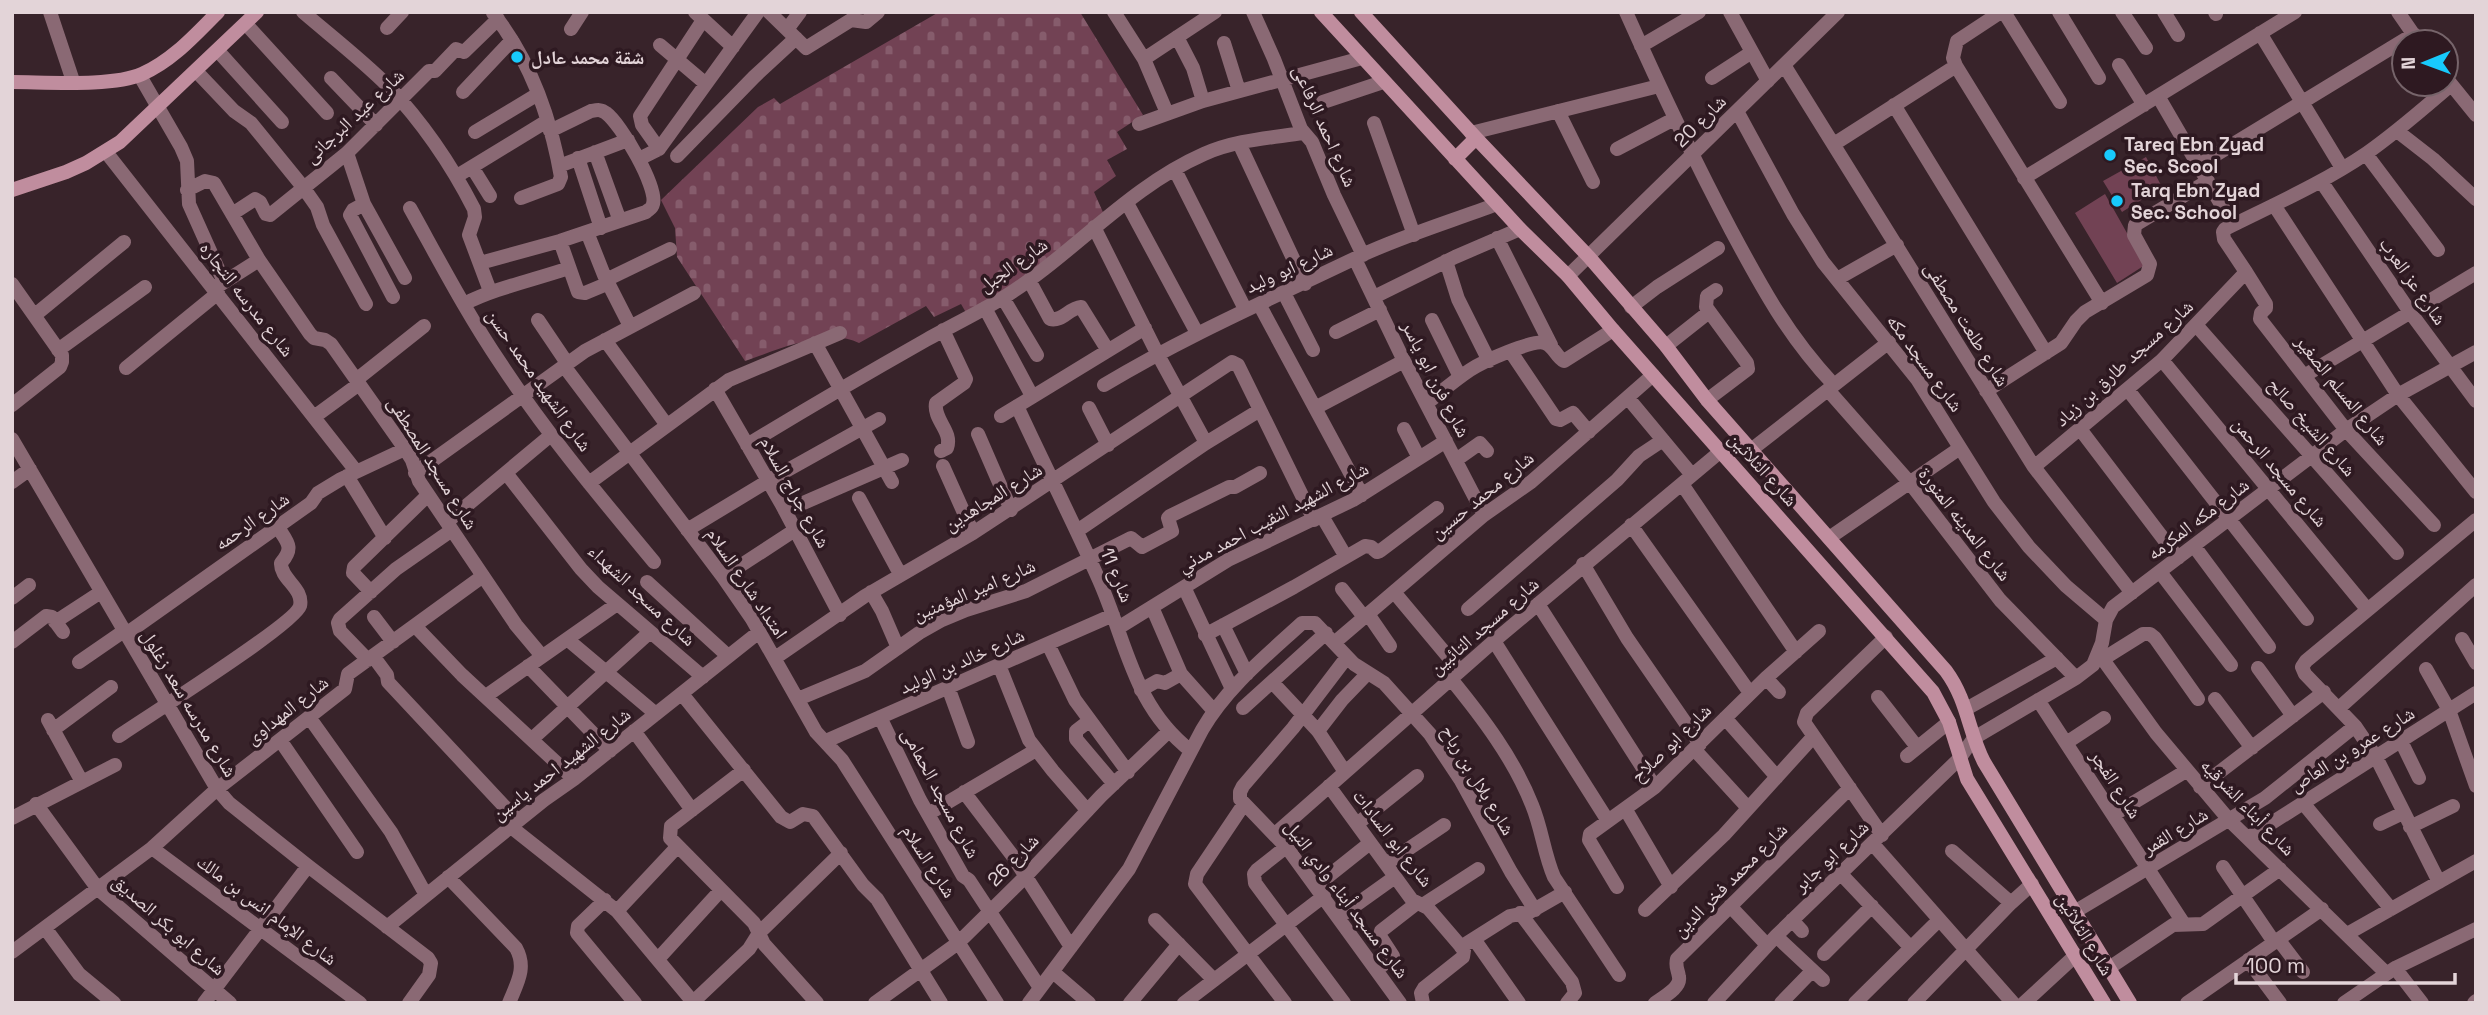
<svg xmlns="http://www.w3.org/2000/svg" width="2488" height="1015" viewBox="0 0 2488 1015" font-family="'Space Grotesk','Noto Naskh Arabic',sans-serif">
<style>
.cemetery{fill:url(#cemetery-stones)}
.garden{fill:#724254}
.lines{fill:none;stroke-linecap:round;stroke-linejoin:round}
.street{stroke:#8a6974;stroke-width:14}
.secondary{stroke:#c08d9e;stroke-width:14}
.poi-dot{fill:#18cafc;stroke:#2e1921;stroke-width:2.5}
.labels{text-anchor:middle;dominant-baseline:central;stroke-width:7;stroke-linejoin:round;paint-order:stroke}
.poi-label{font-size:19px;font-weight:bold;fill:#e3d4d8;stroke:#2e1921;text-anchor:start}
.street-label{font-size:19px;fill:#e3d4d8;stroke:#2e1921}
</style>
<defs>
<pattern id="cemetery-stones" width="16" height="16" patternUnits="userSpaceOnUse" patternTransform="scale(1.75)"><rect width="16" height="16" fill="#724254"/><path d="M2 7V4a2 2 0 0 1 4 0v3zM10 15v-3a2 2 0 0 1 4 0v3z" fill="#865c6c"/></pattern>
</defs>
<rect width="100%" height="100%" fill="#38232a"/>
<path class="cemetery" d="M939,12H1080L1143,115L1117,132L1127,149L1107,160L1116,176L1094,192L1106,219L968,316L961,304L934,317L926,306L859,343C828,327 777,350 745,361L677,257L675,228L661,200L758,107L774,98L780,104Z"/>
<path class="garden" d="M2146,157L2162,187L2122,212L2103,181Z
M2105,194L2145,265L2117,283L2075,213Z"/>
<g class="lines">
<path class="street" d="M50,12L73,81
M303,12C331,36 362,60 388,86C423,123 451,164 474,209L475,217L469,235L490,291
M695,12L733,47
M769,12L806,48L851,20L866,22L878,12
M1114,12L1144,59L1167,113
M1253,12L1274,59L1301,129L1312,142L1334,195L1363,255
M1626,12C1659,86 1693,158 1731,230C1762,288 1788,336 1834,385
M1730,12L1768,81
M2001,12L1957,41L1953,58L1956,66L2102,303
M2004,12L2060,102
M2059,12L2099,78
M2122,12L2146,48
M2164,12L2178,35
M2215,12L2216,14
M2398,12L2418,41
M493,13C530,60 551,119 561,177L558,184L521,198
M246,24L327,113
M387,28L402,12
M788,28L800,12
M571,29L582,12
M2260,33L2342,168
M1177,37L1193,68L1203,101
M1224,43L1239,91
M660,45L706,84
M1641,46L1699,12
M218,51L282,122
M1144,59L1215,12
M1784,65L2034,467L2132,593
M2119,65L2144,105
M196,71L234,111L251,123L303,187L317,207L323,225L366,304
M140,76L181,147L187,161L189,204L224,282
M331,78L376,125
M1712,78L1752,52
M2446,78L2476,115
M463,92L512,40
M2158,96L2233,225
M1323,102L1383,82
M1894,105L2046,353
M1558,111L1593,182
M1737,111L1793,214L1823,262L1917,379L1994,502L2029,547L2066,586L2106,620
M1374,123L1414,235
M1139,124L1203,101L1362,58
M2397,131L2433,159L2476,199
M475,132L538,94
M1471,133L1659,86
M1239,143L1305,284
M1834,144L1956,66
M659,149L642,125L640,116L703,20
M1617,149L1674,119
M106,152L356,471
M595,152L620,221
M347,153L364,204L405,278
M2366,154L2438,250
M677,156L754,77L796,38
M578,158L601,228
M639,159L659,149L758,12
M2199,165L2414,34
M559,166L628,140
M472,167L490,196
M1175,170L1245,309
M457,176L547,121
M2024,178L2295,12
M2321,181L2410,312L2476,401
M187,190L205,181L214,183L259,260L310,334L314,338L325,340L331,344L405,449L412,460L419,481L516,625L542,656
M1127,203L1197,333
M364,204L353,210L350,215L393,297
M2274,205L2398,395L2476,492
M410,208C439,260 467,314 501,364C547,434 601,498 654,562
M232,214L255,199L260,202L266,214L270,215L347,153L429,71H435L456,49L464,52L498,19
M1094,227L1157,353L1206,443
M587,232L604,275L630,326
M1497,238L1551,345
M560,241L578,292L585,293L609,283
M1355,259L1404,361L1484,515
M1446,261L1458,299L1489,361
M480,263L560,241L646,212C649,209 652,209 653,204C658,187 621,124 606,113C601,109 597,110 591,111L550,131
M2246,272L2266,304V308L2261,313L2260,319L2346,430L2434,525
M1568,276L1838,12
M608,279L670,249
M1837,279L1897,245
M1029,280L1050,319C1062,322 1069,308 1081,307L1107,349
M12,284L62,355V362L60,367L12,405
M218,286L259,260
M1284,293L1313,350
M1374,297L1455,257L1520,229
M1003,298L1037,355
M464,304C495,288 534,280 569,268
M1259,304L1362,495
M1631,307L1657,287L1718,248
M985,308L1032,396
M35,315L124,242
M538,320L567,363
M1432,320L1460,377
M2197,326L2397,553
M1336,332L1380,310
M605,340L666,424
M815,343L892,482
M1666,346L1709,312
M58,350L145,287
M1511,352L1556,419L1560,420L1573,413L1589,432
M2162,360L2367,609
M564,366L723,577L752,619L816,732L842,760L997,1003
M126,368L218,293
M2304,376L2476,273
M356,380L424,326
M1104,385C1187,335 1275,297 1362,255C1405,235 1452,221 1497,204
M715,389L782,505L840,615
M1828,390L1910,483L2000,600L2076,678
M2128,390L2307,619
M1986,391L2061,343L2076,321L2085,312L2147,275L2150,264L2134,235L2135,225L2208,181
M1628,398L1692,475
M1707,400L1748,369L1747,363L1706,307L1707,296L1716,290
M1427,403C1441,392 1455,380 1470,370C1482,362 1533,339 1545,343C1554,346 1556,357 1564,361L1613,330
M1017,406C1044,465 1073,521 1099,580C1127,643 1133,706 1191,751
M1089,408L1108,445
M1315,408L1404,361
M1001,416L1145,328
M314,417L359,384
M1404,429L1419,458
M2080,429L2178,558
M978,434L1011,510
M12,439L217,789L229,803L308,866L428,958L431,963L429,975L409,1003
M747,445C806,409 866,374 926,340C953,325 980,312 1006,296C1074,253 1129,187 1204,154C1235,140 1271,138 1303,133
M1751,450L1889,342
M941,451L947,448C953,431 933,420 936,403L964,383L966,379L943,330
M1456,460L1480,443L1487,451
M943,466L973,533
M2034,467L2162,360L2246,272L2224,239L2223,232L2225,229C2273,205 2323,183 2367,153C2397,132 2424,108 2451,85
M415,473L585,351L694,293
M506,473L581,569L598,587L703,677
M347,476L385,538
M12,482L30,469
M589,483L729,380L840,333
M1682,484L1796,652
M859,498L900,574
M785,511L902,460
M1322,516L1346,557
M447,522L551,435
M1631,525L1750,693
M687,530L768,481L879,419
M1077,531L1206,443L1260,410
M1829,538L1960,448
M2194,546L2269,647
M1583,564L1627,638L1700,744
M2160,572L2231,665
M723,577L795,530
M647,582L728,656
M1184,587L1232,689
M1342,589L1364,617
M371,592L353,573L354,567L428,495
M871,592L882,611L898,648
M1394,592L1460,671
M12,598L29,585
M1538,604L1655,787
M1152,607L1181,674L1214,711
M1468,609L1617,480L1639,456L1663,440
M1368,614L1390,646
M374,617L393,642
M55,622L101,592
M1223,625L1247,674
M416,627L462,675L574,779
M1118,628L1228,560L1353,500L1446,441
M126,634L311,503L318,493L341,479L405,449
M1205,635L1294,587L1365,546L1371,547L1377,552L1380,551L1437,508
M567,639L656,714
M2462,639L2476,663
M1494,641L1608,821
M12,642L46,616L52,617L63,632
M1334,643L1484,515L1531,482L1653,375
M1048,644L1075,700L1128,772
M2099,654L2156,733L2230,821L2386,973
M373,656L387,675L388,682L518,821
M1347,657L1293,728L1243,786L1240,792V799L1288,849L1400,1003
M775,658L865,596L973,533L1232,362L1238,365L1314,520
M2103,659L2143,634H2150L2155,638L2198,699
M368,660L340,631L338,623L340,619L396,569L452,530
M79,662L124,631
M999,665L1029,740L1053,771L1087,810
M528,666L610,751
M2258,668L2293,716
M2426,669L2449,710L2476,786
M1766,678L1779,692
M1451,679C1482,717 1514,759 1532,805C1542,829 1544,854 1554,877L1619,975
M1272,682L1318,731L1345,772
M948,687L968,742
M1141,690L1157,681L1165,683L1181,674
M682,694L781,817L790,822L803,814L813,816L863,885L877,899L941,1003
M486,696L617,604
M1878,697L1917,747
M798,699L865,671L919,633L942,620L966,610L1026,591L1131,538L1142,547L1172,531L1168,518L1170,516L1229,487H1235L1260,473
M2215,699L2252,748
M2038,700L2184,924
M1243,708L1326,633
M2339,708L2476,585
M1966,709L2057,658
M309,717L391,832L426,895
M880,717L920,800L963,876L969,880L1040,988
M1725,718L1777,777
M48,720L82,782
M1089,721L1076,731V739L1114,784
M53,730L111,687
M634,731L692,810
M1318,731L1342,700L1368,673
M119,736C145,718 295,624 300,606C304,588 280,579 281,563C295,547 287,542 277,526
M532,739L650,632
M280,740L357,852
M826,741L1113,615
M2401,741L2419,778
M2066,743L2104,718
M1694,749L1748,808
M1907,756L1949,722
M744,770L671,826L670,838L754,923L764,944L817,1003
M1329,786L1412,900L1428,908L1464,950L1463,957L1424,988L1421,993L1423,1003
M2200,787L2324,692
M964,792L1012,855L1071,947
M2303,803L2391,909
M36,804L98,889L230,1003
M1244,804L1197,874L1195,884L1285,1003
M1626,810L1671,887
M928,814L1036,750
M2113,815L2186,771
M12,818L115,765
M1357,824L1417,776
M2380,824L2403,813
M511,827L617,911L693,1002
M2410,827L2453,806
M1275,834L1494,641L1721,451
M1882,835L1804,722L1807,713L1886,637
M2248,838L2476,693
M1872,843L2013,1003
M1286,847L1257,870L1254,874L1255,883L1344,1003
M152,848L360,1003
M1952,851L2011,903
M1386,864L1444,825
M2223,867L2274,942
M1841,874L1911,948
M448,877L516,948C527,968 517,983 509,1003
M2439,882L2376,757L2355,726L2305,674L2302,667L2306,661L2476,520
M1316,886L1370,843
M1617,887L1589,840L1590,834L1655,787L1766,678L1819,631
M605,900L578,926L577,933L635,1003
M1424,904L1478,869
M1730,906L1767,945
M1645,910L1724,835L1813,737
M617,911L677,847
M2076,911L2265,798L2355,726
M1520,913L1572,982L1575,993L1567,1003
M1339,917L1395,877
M1155,920L1213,979
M1792,920L1802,931
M387,927L544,800L574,779L759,632
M45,928L79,974L114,1003
M2347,934L2476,861
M1776,936L1823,980
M1474,939L1519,1003
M2278,939L2303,972
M1461,947L1510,916L1530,912L1565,892
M12,952L152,848L217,789L345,689L348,674L483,576
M1824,954L1872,906
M658,959L721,890
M2248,960L2280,1003
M2109,968L2173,925L2203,924L2280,869
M2395,968L2422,1003
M1377,970L1393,956L1380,936L1381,931L1417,903
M1053,972L1089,1003
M204,1003L308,866
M692,1003L749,949L759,933L841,853
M875,1003L958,943L1026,876L1101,796L1168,732
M1029,1003L1129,869L1202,730C1227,687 1266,656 1302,623H1315L1354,664L1384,683L1430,734L1460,779L1511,872L1535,910
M1130,1003L1179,944
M1184,1003L1324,896
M1655,1003C1663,997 1681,988 1679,977C1678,969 1675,967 1677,959L1850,788
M1714,1003L1776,936L1959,759L1974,738L2076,678L2093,665L2102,643L2106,620L2113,607L2346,430L2398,395L2476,352
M1781,1003L1812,971
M1855,1003L1939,920
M1914,1003L2011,903L2032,884
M2024,1003L2076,955
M2187,1003L2322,909
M2344,1003L2395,968L2476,929
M2474,1003L2476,1001"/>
<path class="secondary" d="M1321,12L1520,229L1568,276L1613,330L1933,692L1949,722L1967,779L2104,1003
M1361,12L1476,138L1589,257L1666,346L1707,400L1946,671C1968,701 1968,731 1984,762L2130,1003
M12,82C46,82 113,87 142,74C172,61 195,35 218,12
M1455,159L1476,138
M12,190L66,172L86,163L120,142L257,12"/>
</g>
<g class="poi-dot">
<circle cx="517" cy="57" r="7"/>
<circle cx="2110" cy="155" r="7"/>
<circle cx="2117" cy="201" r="7"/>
</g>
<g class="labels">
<g class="poi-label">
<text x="531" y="57">شقة محمد عادل</text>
<text x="2124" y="144">Tareq Ebn Zyad<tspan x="2124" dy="22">Sec. Scool</tspan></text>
<text x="2131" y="190">Tarq Ebn Zyad<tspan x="2131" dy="22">Sec. School</tspan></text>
</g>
<g class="street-label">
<text transform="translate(354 116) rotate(-43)">شارع عيد البرجانى</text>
<text transform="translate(1700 121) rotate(-45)">شارع 20</text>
<text transform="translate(1325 126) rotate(66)">شارع احمد الرفاعى</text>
<text transform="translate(1013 265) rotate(-35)">شارع الجبل</text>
<text transform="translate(1289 268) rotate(-25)">شارع ابو وليد</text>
<text transform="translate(2413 281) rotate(55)">شارع عز العرب</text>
<text transform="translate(247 299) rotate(52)">شارع مدرسه التجاره</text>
<text transform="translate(1967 324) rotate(58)">شارع طلعت مصطفى</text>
<text transform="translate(1925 363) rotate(54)">شارع مسجد مكه</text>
<text transform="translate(2124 363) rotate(-42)">شارع مسجد طارق بن زياد</text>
<text transform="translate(1436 379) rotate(63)">شارع فرن ابو ياسر</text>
<text transform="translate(539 380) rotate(55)">شارع الشهيد محمد حسن</text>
<text transform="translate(2342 390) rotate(51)">شارع المسلم الصغير</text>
<text transform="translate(2312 427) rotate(49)">شارع الشيخ صالح</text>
<text transform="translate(433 463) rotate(58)">شارع مسجد المصطفى</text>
<text transform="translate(1763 469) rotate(48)">شارع الثلاثين</text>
<text transform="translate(2280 472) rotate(50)">شارع مسجد الرحمن</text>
<text transform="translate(795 492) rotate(61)">شارع جراج السلام</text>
<text transform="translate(1482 495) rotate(-39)">شارع محمد حسين</text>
<text transform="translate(993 497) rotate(-32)">شارع المجاهدين</text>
<text transform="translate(1273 517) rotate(-28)">شارع الشهيد النقيب احمد مدني</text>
<text transform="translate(2198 519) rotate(-37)">شارع مكه المكرمه</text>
<text transform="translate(252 521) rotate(-35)">شارع الرحمه</text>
<text transform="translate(1965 524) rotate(52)">شارع المدينه المنورة</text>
<text transform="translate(1117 575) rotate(67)">شارع 11</text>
<text transform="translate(747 583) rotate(56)">امتداد شارع السلام</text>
<text transform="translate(974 590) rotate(-23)">شارع امير المؤمنين</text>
<text transform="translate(642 595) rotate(43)">شارع مسجد الشهداء</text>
<text transform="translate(1484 626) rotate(-41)">شارع مسجد التائبين</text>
<text transform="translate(962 661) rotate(-24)">شارع خالد بن الوليد</text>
<text transform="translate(189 703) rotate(59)">شارع مدرسه سعد زغلول</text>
<text transform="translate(287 710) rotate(-38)">شارع المهداوى</text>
<text transform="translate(1671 743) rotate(-44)">شارع ابو صلاح</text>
<text transform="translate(2352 749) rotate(-32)">شارع عمرو بن العاص</text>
<text transform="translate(561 764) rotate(-38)">شارع الشهيد احمد ياسين</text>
<text transform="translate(1478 780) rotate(59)">شارع بلال بن رباح</text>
<text transform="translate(2116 784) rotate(57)">شارع الفجر</text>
<text transform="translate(941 793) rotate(62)">شارع مسجد الحمامى</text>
<text transform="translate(2248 807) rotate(46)">شارع أبناء الشرقيه</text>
<text transform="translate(2175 831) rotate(-31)">شارع القمر</text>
<text transform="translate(1393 838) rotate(52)">شارع ابو السادات</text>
<text transform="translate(1831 856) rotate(-43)">شارع ابو جابر</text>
<text transform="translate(1013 860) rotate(-46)">شارع 26</text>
<text transform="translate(929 861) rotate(57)">شارع السلام</text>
<text transform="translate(1730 880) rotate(-45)">شارع محمد فخر الدين</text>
<text transform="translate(1347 899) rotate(53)">شارع مسجد أبناء وادي النيل</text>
<text transform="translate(267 910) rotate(37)">شارع الإمام انس بن مالك</text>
<text transform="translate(169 925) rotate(41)">شارع ابو بكر الصديق</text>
<text transform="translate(2085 934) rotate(59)">شارع الثلاثين</text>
</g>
</g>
<rect width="2488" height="1015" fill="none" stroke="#e3d4d8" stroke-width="28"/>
<g transform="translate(2425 63) rotate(269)"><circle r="33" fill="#2e1921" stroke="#76646a" stroke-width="2"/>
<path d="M0-5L12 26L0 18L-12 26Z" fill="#18cafc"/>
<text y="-10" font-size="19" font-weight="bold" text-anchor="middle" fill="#e3d4d8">N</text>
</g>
<path d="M2236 973v10h219v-10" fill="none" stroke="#e3d4d8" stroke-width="3.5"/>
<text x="2246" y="973" font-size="21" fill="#e3d4d8" stroke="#2e1921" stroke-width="5" paint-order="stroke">100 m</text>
</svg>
